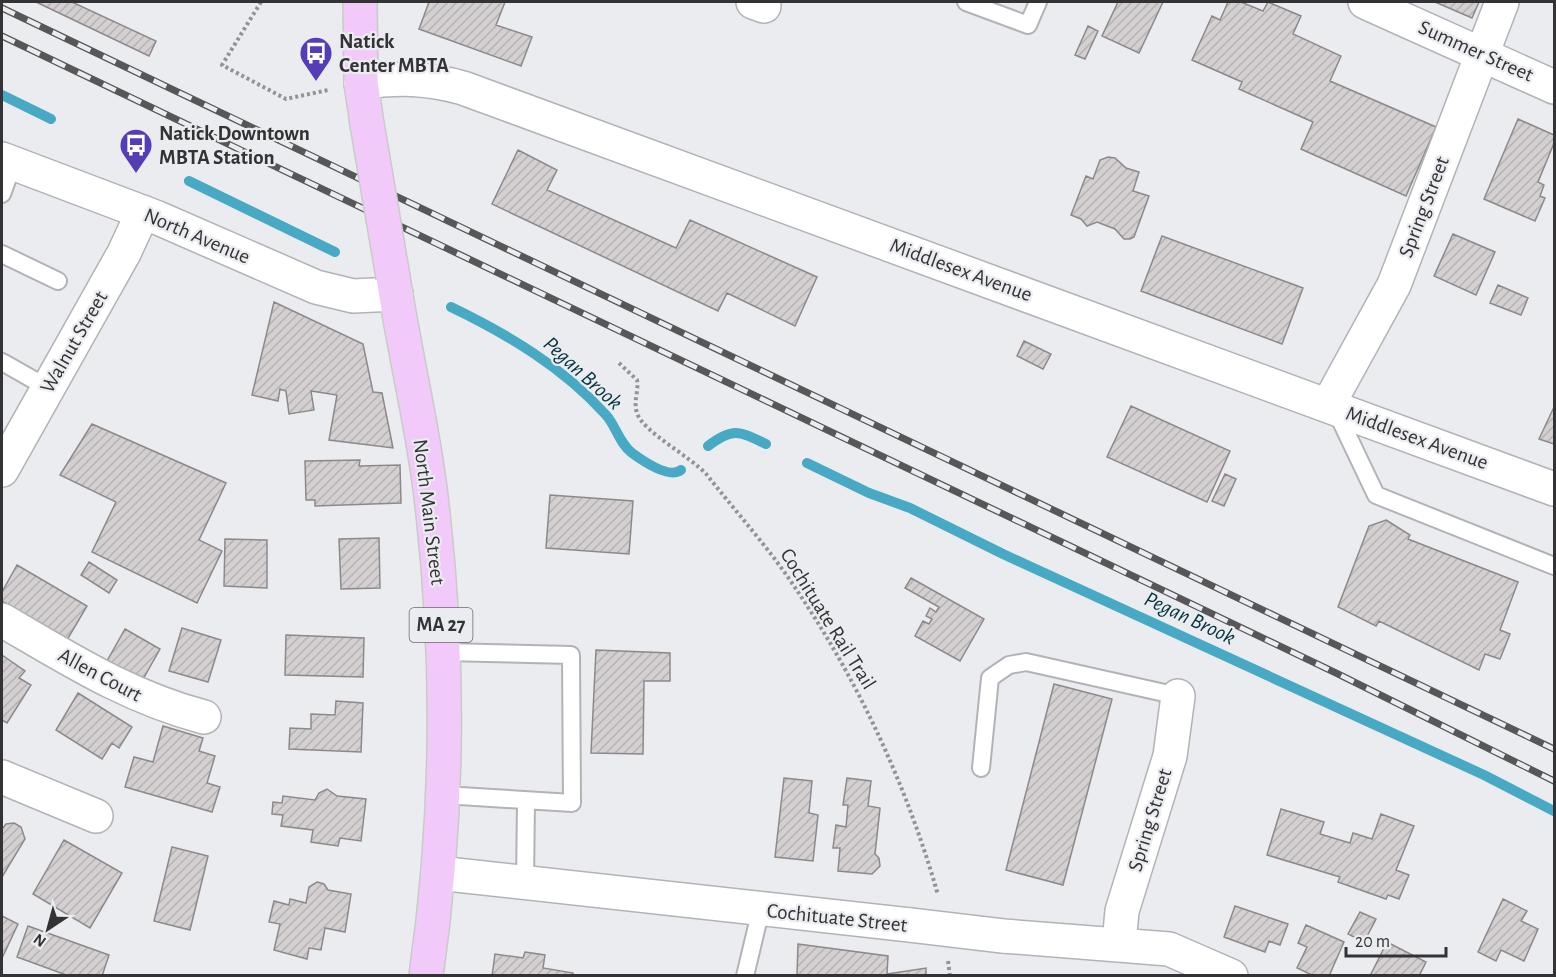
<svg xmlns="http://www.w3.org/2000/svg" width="1556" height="977" viewBox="0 0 1556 977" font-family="'Alegreya Sans',sans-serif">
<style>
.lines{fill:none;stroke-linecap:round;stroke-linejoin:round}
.stream{stroke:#47a9c3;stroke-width:10}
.building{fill:url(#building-hatch);stroke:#8d898a;stroke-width:1.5}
.service-casing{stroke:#b2b3b7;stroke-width:20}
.minor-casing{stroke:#b2b3b7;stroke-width:36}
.tertiary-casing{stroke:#b2b3b7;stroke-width:36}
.primary-casing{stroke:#cacaca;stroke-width:36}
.path{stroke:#939396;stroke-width:4;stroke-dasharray:3 3;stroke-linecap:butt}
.service{stroke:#fff;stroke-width:16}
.minor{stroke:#fff;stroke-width:33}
.tertiary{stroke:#fff;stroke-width:33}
.primary{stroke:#f1cafa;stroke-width:33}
.rail-casing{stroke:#575759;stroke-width:7}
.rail{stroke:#ebecf0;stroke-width:4.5;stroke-dasharray:14;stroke-linecap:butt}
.minor-bridge-casing{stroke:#b2b3b7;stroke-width:36;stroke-linecap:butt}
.primary-bridge-casing{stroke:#cacaca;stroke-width:36;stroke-linecap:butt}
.minor-bridge{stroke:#fff;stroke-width:33}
.primary-bridge{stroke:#f1cafa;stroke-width:33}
.labels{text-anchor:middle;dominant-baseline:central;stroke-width:4.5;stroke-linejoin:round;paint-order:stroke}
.shield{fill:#ebecf0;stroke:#6a6a6d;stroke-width:1.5}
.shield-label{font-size:20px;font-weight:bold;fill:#333335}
.poi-label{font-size:21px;font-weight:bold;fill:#333335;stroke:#ebecf0;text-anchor:start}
.street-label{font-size:21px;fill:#333335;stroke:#ebecf0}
.water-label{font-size:22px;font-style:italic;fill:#04343f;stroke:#ebecf0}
</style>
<defs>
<pattern id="building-hatch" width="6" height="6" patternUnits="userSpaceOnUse" patternTransform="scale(1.5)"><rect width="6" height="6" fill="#d4cfd1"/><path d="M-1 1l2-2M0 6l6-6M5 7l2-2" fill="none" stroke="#b6b2b4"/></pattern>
</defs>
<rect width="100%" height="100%" fill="#ebecf0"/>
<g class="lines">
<path class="stream" d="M2,95L51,119
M189,181L335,252
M451,307C507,334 563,367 606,415C616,426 619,443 632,453C643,461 669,479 681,470
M708,446C733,427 739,431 766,444
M807,463L869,493L910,508L1003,554L1484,775L1554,811"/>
</g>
<path class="building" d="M36,2H72L156,41L149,56Z
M429,2H505L496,25L532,37L521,66L419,29Z
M1118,2H1163L1139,53L1102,36Z
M1228,2H1241L1263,11L1268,2L1301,16L1293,34L1341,56L1330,81L1436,127L1406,196L1301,149L1313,122L1239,89L1242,82L1192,60L1212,16L1220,20Z
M1435,2H1479L1472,18Z
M1088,26L1098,31L1085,59L1075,55Z
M1518,119L1554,135V143L1538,182L1544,185L1540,196L1545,198L1535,221L1484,199Z
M518,150L557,170L547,190L676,248L690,220L817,277L795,326L727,293L718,311L492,204Z
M1108,157L1115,158L1126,168L1139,172L1133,191L1149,196L1134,237L1130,239H1124L1115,229L1097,222L1087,226L1081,219L1071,215L1086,176L1093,179L1100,160Z
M1453,234L1495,252L1476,295L1434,276Z
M1162,236L1303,288L1282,344L1141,291Z
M1498,285L1528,298L1521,315L1490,303Z
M274,302L363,344L373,392L382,393L393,448L329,440L337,395L311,391L314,410L289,414L286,391L280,389L278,401L252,395Z
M1024,341L1051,354L1043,369L1017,356Z
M1131,406L1230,451L1207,502L1107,457Z
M1554,407V444L1539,439Z
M92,424L226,483L199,540L222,551L197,603L92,552L116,502L60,475Z
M360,460L359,466L400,465L401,503L315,506V500H306L305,461Z
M1225,474L1236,479L1224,506L1212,501Z
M550,495L633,501L629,554L546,548Z
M1386,520L1410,535L1408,539L1518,582L1500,630L1510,634L1500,659L1485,654L1479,670L1379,621L1376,626L1338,607L1369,526Z
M379,538L380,588L341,589L339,539Z
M225,539L267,540V588L224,586Z
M89,562L117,580L109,593L81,575Z
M17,565L87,606L67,640L2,601V592Z
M911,578L984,619L960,661L915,636L923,621L929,624L932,619L926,616L930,608L936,612L939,607L905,588Z
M182,628L221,640L208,682L169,671Z
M125,629L160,649L142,681L107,661Z
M286,635L364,638L363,677L285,675Z
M596,650L670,653V681H644L643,754L591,753Z
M2,655L25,671L19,678L31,685L7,723L2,720Z
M1054,684L1112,699L1063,885L1006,870Z
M78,693L132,727L119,748L112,743L102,759L56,730Z
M336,701L363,703L361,752L289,749L290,728L311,729V714L335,715Z
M163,726L203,738L199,751L215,756L207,783L220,787L212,812L125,787L134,757L153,762Z
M784,778L812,781L809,813L818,815L813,861L775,857Z
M847,778L871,781L868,806L880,808L875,854L879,858L880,866L872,874L838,871L840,848H833L836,825L846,827L848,805H843Z
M327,789L337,796L366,799L361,841L340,838L338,846L311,842L313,830L281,826L283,815L272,814L273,802L282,803L283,796L315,800L319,793Z
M1281,809L1324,822L1320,834L1350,843L1353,833L1372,839L1381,814L1414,826L1396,870L1409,875L1399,899L1388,895L1386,899L1338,882L1340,877L1267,855Z
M14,823L21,827L25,839L2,877V829L6,824Z
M64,840L122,873L90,928L33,894Z
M172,847L208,856L190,930L154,921Z
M317,882L324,884L328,890L351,894L345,932L325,928L321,950L309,948L307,959L274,950L280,924L269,922L274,901L289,905L290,899L306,903L309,887Z
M1503,899L1527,911L1521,921L1538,929L1524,961L1501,950L1496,961L1478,952Z
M1235,906L1288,924L1280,945L1269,941L1265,952L1224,937Z
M1360,912L1376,919L1364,942L1348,934Z
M2,916L18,924L3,956L2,955Z
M1306,925L1344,942L1329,976H1314L1297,968L1307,947L1298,943Z
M28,926L109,955L102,976H69L17,957Z
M1387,942L1426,962L1419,976H1370Z
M798,944L888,956L887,974L926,968V976H797Z
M525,952L545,955L543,968L573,973L572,976H492L495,954L523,958Z"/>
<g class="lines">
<defs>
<path id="service" d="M966,2L1028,25L1038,2
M2,194L13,164
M2,254L58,281
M2,362L48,388
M1336,411L1376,495L1554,566
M443,652L571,655L572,803L444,795
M981,768L990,678L1009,665L1026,662L1178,696
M525,883L526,801
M745,976L761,909"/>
<path id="minor" d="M753,2L764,6
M1365,2L1554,87
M361,83C397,77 428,78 463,88L1554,489
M1328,405L1394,285L1502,2
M2,620C69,659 128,697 204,717
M2,777L96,816
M438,873L910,925
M1003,936L1169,949L1231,976
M1119,944L1122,911L1170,756L1178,696"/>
<path id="tertiary" d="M2,159L158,218L316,287L353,296L396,294
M2,470L124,253L143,212"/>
<path id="primary" d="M360,2L361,83L367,124
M393,277C405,356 425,435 433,514C450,668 448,822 426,976"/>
</defs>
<use href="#service" class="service-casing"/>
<use href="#minor" class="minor-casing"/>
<use href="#tertiary" class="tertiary-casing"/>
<use href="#primary" class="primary-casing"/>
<path class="path" d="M261,2L222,65L286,99L328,90
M619,363L637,380C639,391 633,402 637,413C643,432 690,456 707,475C736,512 768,547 794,586C858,680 907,786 938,895
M948,961L950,976"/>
<use href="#service" class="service"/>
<use href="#minor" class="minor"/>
<use href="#tertiary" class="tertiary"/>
<use href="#primary" class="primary"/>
<defs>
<path id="rail" d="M2,8L1554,749
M2,36L1336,673L1554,781"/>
</defs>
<use href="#rail" class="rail-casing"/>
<use href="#rail" class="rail"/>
<defs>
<path id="minor-bridge" d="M910,925L1003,936"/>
<path id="primary-bridge" d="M367,124L393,277"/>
</defs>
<use href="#minor-bridge" class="minor-bridge-casing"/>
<use href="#primary-bridge" class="primary-bridge-casing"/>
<use href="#minor-bridge" class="minor-bridge"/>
<use href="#primary-bridge" class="primary-bridge"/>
</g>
<defs>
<symbol id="bus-pin" viewBox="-11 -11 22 30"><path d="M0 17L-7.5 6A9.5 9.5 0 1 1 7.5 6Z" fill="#543db5" stroke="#ebecf0"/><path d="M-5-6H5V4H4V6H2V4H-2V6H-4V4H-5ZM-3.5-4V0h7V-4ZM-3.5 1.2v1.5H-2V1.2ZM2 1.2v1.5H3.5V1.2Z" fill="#fff"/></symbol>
</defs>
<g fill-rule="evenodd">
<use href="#bus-pin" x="297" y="34" width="38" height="52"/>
<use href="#bus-pin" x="117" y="126" width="38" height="52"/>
</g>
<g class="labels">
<rect class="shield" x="409.5" y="608" width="63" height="34" rx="4.5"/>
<g class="shield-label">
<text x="441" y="625">MA 27</text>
</g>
<g class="poi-label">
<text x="339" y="41">Natick<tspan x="339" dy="24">Center MBTA</tspan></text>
<text x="159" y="133">Natick Downtown<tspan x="159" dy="24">MBTA Station</tspan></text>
</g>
<g class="street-label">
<text transform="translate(1476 51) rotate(24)">Summer Street</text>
<text transform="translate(1424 207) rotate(-69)">Spring Street</text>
<text transform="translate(197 236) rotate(23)">North Avenue</text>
<text transform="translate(961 270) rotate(20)">Middlesex Avenue</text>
<text transform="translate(74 342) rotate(-60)">Walnut Street</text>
<text transform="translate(1417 438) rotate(20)">Middlesex Avenue</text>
<text transform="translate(429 512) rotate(83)">North Main Street</text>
<text transform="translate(828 619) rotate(58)">Cochituate Rail Trail</text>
<text transform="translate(100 675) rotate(28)">Allen Court</text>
<text transform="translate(1150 820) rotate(-73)">Spring Street</text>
<text transform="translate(837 918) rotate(6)">Cochituate Street</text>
</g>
<g class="water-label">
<text transform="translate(583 373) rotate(42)">Pegan Brook</text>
<text transform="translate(1190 618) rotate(25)">Pegan Brook</text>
</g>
</g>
<rect width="1556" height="977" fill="none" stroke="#333335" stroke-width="6"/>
<g transform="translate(48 929) rotate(216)" stroke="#ebecf0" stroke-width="4.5" paint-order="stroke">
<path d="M0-4.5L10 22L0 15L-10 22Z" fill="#333335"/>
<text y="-9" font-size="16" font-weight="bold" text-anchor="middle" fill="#333335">N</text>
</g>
<path d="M1346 947v9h100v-9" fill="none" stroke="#333335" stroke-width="3"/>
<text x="1355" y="947" font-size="18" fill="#333335" stroke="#ebecf0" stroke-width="4.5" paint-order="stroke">20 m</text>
</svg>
